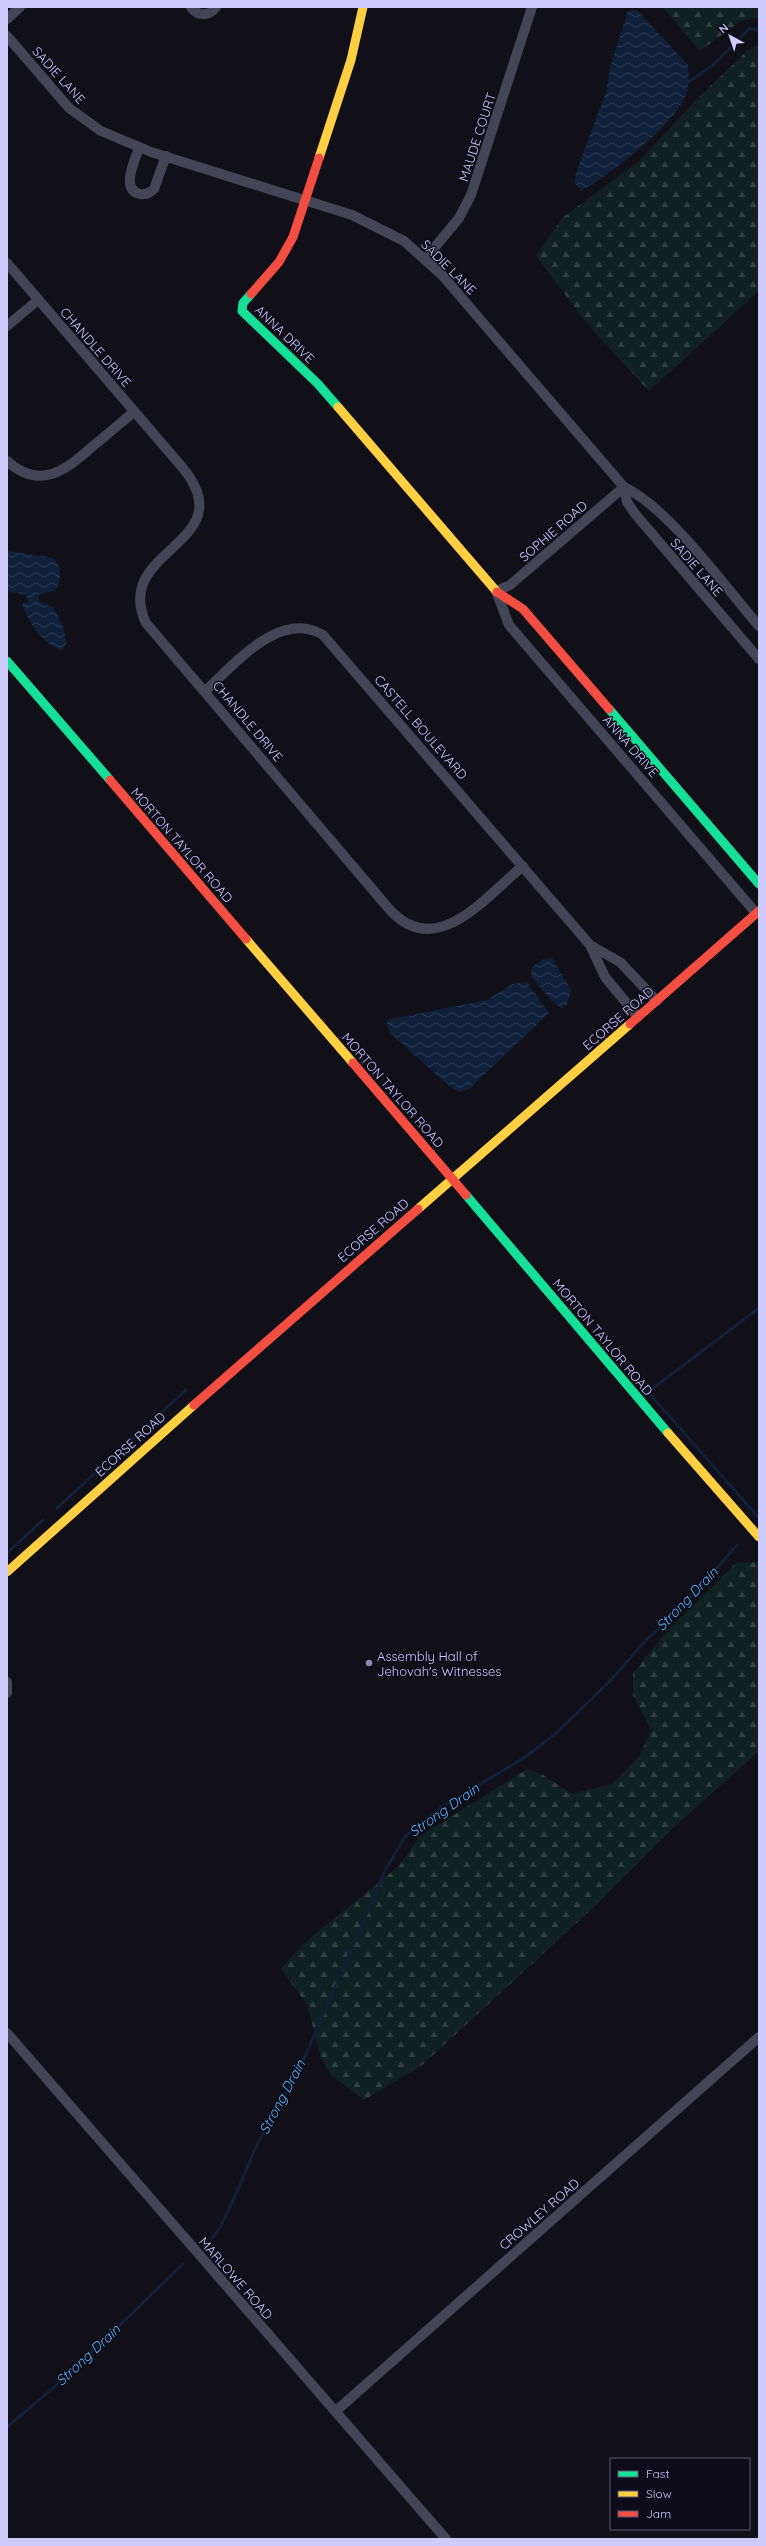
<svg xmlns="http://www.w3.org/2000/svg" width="766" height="2546" viewBox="0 0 766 2546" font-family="Quicksand,sans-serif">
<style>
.forest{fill:url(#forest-firs)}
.water{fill:url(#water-waves)}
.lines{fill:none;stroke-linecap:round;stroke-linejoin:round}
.stream{stroke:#0f203a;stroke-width:3}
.street{stroke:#454558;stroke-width:10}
.fast{stroke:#16e098;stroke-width:9}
.slow{stroke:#ffcf43;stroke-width:9}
.jam{stroke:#f24e42;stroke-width:9}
.poi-dot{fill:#8c89ac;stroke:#0e0c1b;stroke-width:1.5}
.labels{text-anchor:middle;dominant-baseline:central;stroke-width:3;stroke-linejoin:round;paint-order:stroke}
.street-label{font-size:13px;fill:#cecafb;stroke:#0e0c1b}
.poi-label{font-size:13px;fill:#cecafb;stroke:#0e0c1b;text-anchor:start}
.water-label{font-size:14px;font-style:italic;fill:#60b3f3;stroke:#0e0c1b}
</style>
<defs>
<pattern id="forest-firs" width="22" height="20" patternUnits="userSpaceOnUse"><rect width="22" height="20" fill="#102122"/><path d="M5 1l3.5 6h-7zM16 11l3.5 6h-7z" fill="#324043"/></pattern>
<pattern id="water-waves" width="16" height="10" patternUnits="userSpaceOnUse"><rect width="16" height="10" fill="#0f203a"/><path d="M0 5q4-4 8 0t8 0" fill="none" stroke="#313f57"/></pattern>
</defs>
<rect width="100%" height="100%" fill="#111018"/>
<path class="forest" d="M662,7H759V17L741,21L700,51Z
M759,45V291L649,391L589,326L536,256L562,218L639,161L698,98L747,51Z
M759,1562V1751L671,1830L598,1903L421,2066L364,2100L330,2074L319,2052L308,2006L281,1969L303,1944L399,1866L420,1836L527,1769L543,1775L572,1794L612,1784L639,1757L651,1730L633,1695V1673L668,1630L736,1563Z"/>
<path class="water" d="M637,10L688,65C689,74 689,86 686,95C674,125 609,176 581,191L574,182L577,170L606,92L610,67L628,11Z
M7,551L54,558C62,569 62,580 55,591L38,595L39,601L53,607L62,624L67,643L62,650C44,646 27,620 22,604L28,602L26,595L7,591Z
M552,958L571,990L567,1006L561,1008L552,1001L531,976L532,967L543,959Z
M527,982L549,1013L469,1089L459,1092L449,1086L390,1033L386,1020L487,1000L513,984Z"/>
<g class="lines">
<path class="stream" d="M687,83L713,65L749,29H759
M57,1508L186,1390
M759,1518L648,1392L759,1308
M7,1553L43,1520
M212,2238L220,2228L239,2187L258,2142L278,2109L307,2052L386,1869L404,1838L415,1828L442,1807L524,1758L554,1735L610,1681L646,1640L683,1607L737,1545
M7,2427L65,2378L183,2264"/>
<path class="street" d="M191,7C197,16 209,17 216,7
M7,19L20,7
M7,36L69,108L101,131L151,152L352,215L404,241L442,275L624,487C669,508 725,587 759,626
M139,148C135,160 120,190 140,194C146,195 150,193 154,189L166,156
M426,258L459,218L471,195L532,7
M7,263L182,467C246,544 111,548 146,623L390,910C437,961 486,896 523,866
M7,326L38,300
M7,461C40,491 66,470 93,446C107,435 120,423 134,412
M624,487L510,585L496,591L509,625L756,913
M624,487L627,502L636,515L759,659
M205,691C235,664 280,609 323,635L590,945L605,977L638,1017
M590,945L620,962L657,1001
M7,1682V1693
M7,2033L446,2539
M336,2411L759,2037"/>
<path class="fast" d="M251,294L243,303L242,311L318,384L338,407
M7,661L110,780
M609,709L759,884
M466,1195L668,1433"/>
<path class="slow" d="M319,158L351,60L363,7
M338,407L497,592
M246,939L353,1063
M418,1209L630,1024
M668,1433L759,1537
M7,1572L194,1405"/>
<path class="jam" d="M251,294L279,262L293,237L319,158
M497,592L523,609L609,709
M110,780L246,939
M630,1024L759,911
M353,1063L466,1195
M194,1405L418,1209"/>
</g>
<circle class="poi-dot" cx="369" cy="1663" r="4"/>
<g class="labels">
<g class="street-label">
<text transform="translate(59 75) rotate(48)">SADIE LANE</text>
<text transform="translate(477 137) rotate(-72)">MAUDE COURT</text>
<text transform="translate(449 267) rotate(45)">SADIE LANE</text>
<text transform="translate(285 334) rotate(44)">ANNA DRIVE</text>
<text transform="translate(96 347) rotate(49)">CHANDLE DRIVE</text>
<text transform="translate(553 531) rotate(-41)">SOPHIE ROAD</text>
<text transform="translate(697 567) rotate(49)">SADIE LANE</text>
<text transform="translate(248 721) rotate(50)">CHANDLE DRIVE</text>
<text transform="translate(421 727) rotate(49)">CASTELL BOULEVARD</text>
<text transform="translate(631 746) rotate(49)">ANNA DRIVE</text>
<text transform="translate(182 845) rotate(49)">MORTON TAYLOR ROAD</text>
<text transform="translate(618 1018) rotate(-41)">ECORSE ROAD</text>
<text transform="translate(393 1090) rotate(49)">MORTON TAYLOR ROAD</text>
<text transform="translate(373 1230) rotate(-41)">ECORSE ROAD</text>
<text transform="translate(603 1337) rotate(50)">MORTON TAYLOR ROAD</text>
<text transform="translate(130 1444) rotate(-42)">ECORSE ROAD</text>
<text transform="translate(539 2214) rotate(-41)">CROWLEY ROAD</text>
<text transform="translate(236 2278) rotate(49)">MARLOWE ROAD</text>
</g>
<g class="poi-label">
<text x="377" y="1656">Assembly Hall of<tspan x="377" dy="15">Jehovah's Witnesses</tspan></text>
</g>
<g class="water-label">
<text transform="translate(687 1599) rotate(-46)">Strong Drain</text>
<text transform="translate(444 1810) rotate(-35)">Strong Drain</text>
<text transform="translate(282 2097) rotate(-62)">Strong Drain</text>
<text transform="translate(88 2355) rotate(-43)">Strong Drain</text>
</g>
</g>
<rect width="766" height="2546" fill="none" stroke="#cecafb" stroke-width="16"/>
<rect x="610" y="2458" width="140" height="72" fill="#0e0c1b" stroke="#5b5875"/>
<rect x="618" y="2471" width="20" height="6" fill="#16e098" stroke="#5b5875"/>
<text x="646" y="2478" font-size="12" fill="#cecafb">Fast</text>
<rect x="618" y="2491" width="20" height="6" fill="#ffcf43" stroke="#5b5875"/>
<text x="646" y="2498" font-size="12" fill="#cecafb">Slow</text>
<rect x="618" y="2511" width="20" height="6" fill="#f24e42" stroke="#5b5875"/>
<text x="646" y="2518" font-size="12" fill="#cecafb">Jam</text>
<g transform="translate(730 36) rotate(320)" stroke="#0e0c1b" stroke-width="3" paint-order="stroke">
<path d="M0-3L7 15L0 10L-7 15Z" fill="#cecafb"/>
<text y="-6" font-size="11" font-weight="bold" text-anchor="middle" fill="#cecafb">N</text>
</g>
</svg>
